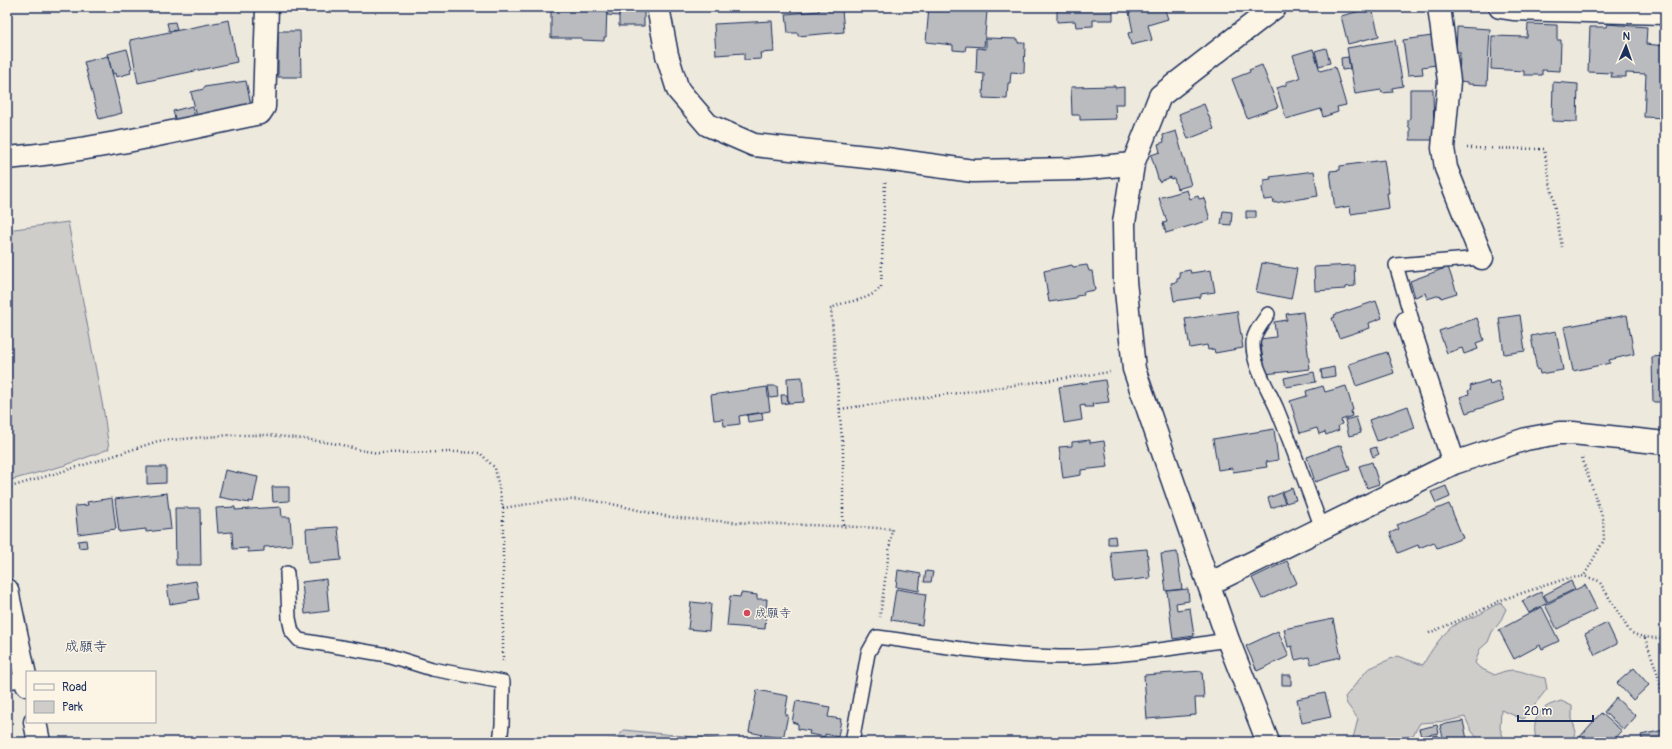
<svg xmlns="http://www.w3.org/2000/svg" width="1672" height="749" viewBox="0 0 1672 749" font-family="Pangolin,'Klee One',sans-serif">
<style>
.green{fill:#cfcdca;stroke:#757e94}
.building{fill:#babbbe;stroke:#1b2f5e}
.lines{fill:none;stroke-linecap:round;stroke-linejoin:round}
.lane-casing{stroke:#1b2f5e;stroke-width:16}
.street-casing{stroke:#1b2f5e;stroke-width:25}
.secondary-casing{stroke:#1b2f5e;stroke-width:25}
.path{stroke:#1b2f5e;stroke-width:2.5;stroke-dasharray:1 3;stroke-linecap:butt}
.lane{stroke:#fcf5e5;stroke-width:13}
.street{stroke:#fcf5e5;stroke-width:22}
.secondary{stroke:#fcf5e5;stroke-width:22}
.poi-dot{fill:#d1495b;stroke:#fcf5e5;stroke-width:1.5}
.labels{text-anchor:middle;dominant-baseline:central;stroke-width:3;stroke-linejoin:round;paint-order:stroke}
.poi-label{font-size:12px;fill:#1b2f5e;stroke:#fcf5e5;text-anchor:start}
.quarter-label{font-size:14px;fill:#1b2f5e;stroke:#fcf5e5}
</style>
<rect width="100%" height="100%" fill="#eee9dd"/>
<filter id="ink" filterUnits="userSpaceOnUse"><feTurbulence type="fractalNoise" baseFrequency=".025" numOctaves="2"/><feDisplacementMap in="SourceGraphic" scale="8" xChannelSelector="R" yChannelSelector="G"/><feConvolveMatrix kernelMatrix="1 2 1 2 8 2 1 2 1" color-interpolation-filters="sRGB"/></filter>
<g filter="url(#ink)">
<path class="green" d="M68,222L104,413L109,449L66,465L7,481V230Z
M1501,603L1506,609L1500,622L1492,632L1488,642L1480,649L1475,663L1480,668L1495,675C1517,664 1524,675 1545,678L1547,689L1523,719L1501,710L1500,728L1505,742H1480L1471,730L1465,717L1448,721L1420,723L1413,735C1393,742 1373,742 1352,742L1358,719L1347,704L1345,697L1368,669L1397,656L1423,665C1429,653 1444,631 1456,624C1464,619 1474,618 1482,613C1489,609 1493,605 1501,603Z
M1561,701L1572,706V719L1576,732L1570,742H1537C1533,730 1533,715 1546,707C1550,704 1556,703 1561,701Z
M624,730L724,740V742H595L616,739Z"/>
<path class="building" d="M551,7H607L606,37H604V41L582,40V38H551Z
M607,7H619V16L607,15Z
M619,7H644V26H619Z
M783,7H802V9L783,10Z
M819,7H840V10H842L844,32L798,36V33H788L786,14L819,11Z
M929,7L987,11L984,47L966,46L965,51L953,50V45L926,42Z
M1057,7H1113V20H1093V26L1076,27L1075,21L1057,22Z
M1128,7H1164L1168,19L1148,25L1152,40L1131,45L1128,33L1133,32Z
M1372,8L1379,36L1348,44L1341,16Z
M229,20L237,62L138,83L130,40Z
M772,21L774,52L760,53L761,59L744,60V53L716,55L714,24Z
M175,22L177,30L169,31L167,23Z
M1528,24L1557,25V40H1561L1560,71L1542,70V75H1524V71L1491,69L1492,36L1527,37Z
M1607,24L1647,27L1646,44L1665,46V118L1644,117L1646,74L1626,73V77H1611L1612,73L1588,72L1590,27H1606Z
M1457,27L1490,29L1487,85L1468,84V82L1459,81L1460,52H1456Z
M278,31H300L301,77H278Z
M1432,36L1436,65L1422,67L1423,74L1408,75L1403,40Z
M986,38L1018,39V43H1025L1024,73L1011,72L1010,83H1008L1007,99L983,98L984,74L976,73L977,48L986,49Z
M1395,40L1403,86L1392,88L1393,92L1382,93L1381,90L1355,94L1347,48Z
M1326,48L1330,63L1319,66L1315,51Z
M127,49L132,68L130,69L131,73L116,77L115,73L113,74L107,54Z
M1313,49L1320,71L1335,67L1346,105L1337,107L1338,112L1323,117L1321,109L1286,119L1277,88L1286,85V82L1300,78L1293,55Z
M108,56L122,113L99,119L84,62Z
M1348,57L1350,69L1342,70L1341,58Z
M1262,65L1278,107L1247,118L1232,79L1250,72L1249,70Z
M246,81L251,105L197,117L191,92L204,89V87Z
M1553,82L1578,84L1577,122L1552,121Z
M1115,86V88L1124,87V104H1115L1116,119L1080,120V115H1072L1071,87Z
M1410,89H1433L1434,140H1410V128L1408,126V120L1410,118Z
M1204,104L1214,129L1188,139L1179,114Z
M192,106L195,117L176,122L173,111Z
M1176,131L1191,185L1177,189L1174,178L1171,179V177L1159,182L1151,155L1160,152L1158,144L1164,142L1163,135Z
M1384,160L1389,193H1387L1389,208L1351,214L1350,206L1335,209L1330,171L1340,170V166Z
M1314,171L1318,196L1274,203L1273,199L1264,200L1262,187L1264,186V180L1271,179L1270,177Z
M1187,190L1190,199L1198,196L1199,199L1204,198L1210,220L1166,233L1163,223L1167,222L1159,198Z
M1223,211L1232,212L1231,225L1221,224Z
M1246,211H1256V218H1246Z
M1262,263L1297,269L1291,299L1256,292Z
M1072,265L1073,267L1087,265L1089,271H1092L1095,290L1083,292L1084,295L1076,296V298L1049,302L1044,271Z
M1354,265L1355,286L1345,287V289L1315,291L1314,267Z
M1448,267L1457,293L1441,298L1440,295L1427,299L1425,293L1415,297L1410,281Z
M1190,270L1191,273L1211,270L1215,292L1201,294V297L1174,301L1171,283L1177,282V279L1180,278L1179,272Z
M1376,301L1382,318L1369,323L1370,328L1339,338L1332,318L1335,317L1334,315Z
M1237,311L1243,348L1215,353L1214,349L1208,350L1207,345L1190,348L1185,319Z
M1303,312L1310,369L1265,374L1260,339L1276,337L1274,322L1287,320L1286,314Z
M1520,315L1525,351L1504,354L1499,318Z
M1627,315L1634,354L1609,360L1610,363L1573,371L1564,327Z
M1477,318L1484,340L1476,343L1478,349L1464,354L1462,348L1447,353L1439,331Z
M1556,331L1563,370L1540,374L1539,369L1537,370L1531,336Z
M1387,352L1394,373L1356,386L1349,364Z
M1665,356V402H1653L1652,357Z
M1334,367L1335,376L1322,378L1321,370Z
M1314,372L1316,382L1286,387L1284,378Z
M802,377L804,402L788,403L787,378Z
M1105,380L1109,402L1092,404L1093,407H1085V405L1080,406L1082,420L1064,423L1059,387Z
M1489,380L1490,384L1498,381L1504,400L1466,413L1460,397L1469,394L1468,391L1471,389L1470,386Z
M768,386H777L778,397L770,398Z
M1323,386L1325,392L1346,386L1353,410L1351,411L1352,416L1341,420L1342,424L1338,426L1339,430L1326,435L1325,432L1319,434L1317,428L1300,433L1290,401L1307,396L1306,391Z
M767,387L770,411L739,416L740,424L724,426L723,419L714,420L711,395Z
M781,395H787L788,403L782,404Z
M1408,406L1415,428L1377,441L1369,420Z
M762,413L763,420L748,422L747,415Z
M1356,417L1361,433L1349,436L1345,420Z
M1274,429L1278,460L1266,462L1267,467L1233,472L1232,468L1218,470L1213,439Z
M1090,440V443L1104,441L1108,467L1081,470V475L1063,478L1059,447L1072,446V442Z
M1341,445L1350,470L1315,482L1307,457Z
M1376,447L1379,454L1373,457L1370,449Z
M1372,462L1379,484L1367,488L1359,466Z
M147,467H166V483L147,484Z
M225,470L258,477L253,502L249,501V503L219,497Z
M1446,486L1450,497L1436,503L1431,492Z
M272,487H289V501L273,502Z
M1292,488L1296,500L1286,503L1282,492Z
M167,493L171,529L146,532V529L119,532L115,499Z
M1281,493L1285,503L1271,508L1268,498Z
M112,498L116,529L78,534L75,506L88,505L87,502Z
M1449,504L1463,538L1437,548L1434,542L1419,548L1418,545L1398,553L1390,533L1399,529L1397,525Z
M235,507V510L281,507L282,517H290L292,545L264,547V551L248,552V548L233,549L232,532L218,533L216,508Z
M175,508H200L201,565H176Z
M338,527L341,560L308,563L306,529Z
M1115,536L1116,544H1108V537Z
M86,540L87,547L79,548L78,541Z
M1147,549L1150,578L1114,582L1111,552Z
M1177,552L1182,589L1166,591L1161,554Z
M1287,561L1297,583L1262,599L1252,578Z
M898,570L921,574L919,591L896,587Z
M926,571L933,572L931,582H924Z
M326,579L329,611L305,614L302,582Z
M196,581L199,599L170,604L167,586Z
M1571,581L1575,589L1548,602L1544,595Z
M1585,585L1597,609L1557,629L1545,605Z
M896,589L926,594L922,625L891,620Z
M1188,589L1189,601L1176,603L1177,610L1190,608L1194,636L1173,639L1167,591Z
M1541,592L1547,603L1529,613L1522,601Z
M741,593L757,595V599H767L765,629L727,626L730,596L740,597Z
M691,602L711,604L709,631L688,629Z
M1542,607L1559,641L1542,649L1540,645L1514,659L1499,630Z
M1333,619L1341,657L1311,664L1309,657L1295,660L1292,646L1288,647L1284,629Z
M1607,623L1617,644L1595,655L1585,634Z
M1278,631L1289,656L1257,671L1246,646Z
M1634,668L1649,685L1633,700L1617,683Z
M1202,671L1204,698H1195L1196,715L1147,719L1144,675Z
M1282,675H1291V685H1282Z
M757,690L788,696L785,715H788L783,739L749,732Z
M1325,693L1331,717L1302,723L1297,699Z
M1616,698L1636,716L1624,730L1604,712Z
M796,701L830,707L828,717L841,719L838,737L825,734V737L809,734L810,731L798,729V724L792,722Z
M1601,713L1622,731L1612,742H1581L1578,739Z
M1463,721L1467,739L1444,742L1440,725Z
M1437,725L1439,733L1421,736L1419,729Z
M1664,730L1665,742H1643L1641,735Z
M1438,735L1439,742H1402Z"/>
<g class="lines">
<defs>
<path id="lane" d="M1268,314C1263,322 1253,333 1253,343C1252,364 1269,390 1277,409C1293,448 1307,488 1322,528
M1407,322L1412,320L1396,265L1482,258
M287,573L289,618L292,632L299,640L387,655L432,669L503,682L502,725L500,742
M7,682L26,679
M852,742L868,653L877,637C937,645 998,656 1059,657C1116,658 1172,648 1228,640"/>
<path id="street" d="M658,7L667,55L678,90L708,125L754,145L886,159L973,171L1077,169L1133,164
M1439,7L1449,81L1443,148L1446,168L1482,258
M1500,7L1513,9L1665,13
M7,158C92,151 176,131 260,113L264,107L267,7
M1407,322L1454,463
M1209,584L1454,463L1526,439L1559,433H1573L1665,443
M7,590L27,685
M35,722L39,742"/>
<path id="secondary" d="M1268,742L1228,640L1134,369L1125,281L1124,223L1133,164L1160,96L1275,7"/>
</defs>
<use href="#lane" class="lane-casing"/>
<use href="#street" class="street-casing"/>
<use href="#secondary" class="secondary-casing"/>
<path class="path" d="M1467,148L1544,149L1562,247
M840,409L1110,372
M1582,458L1603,519L1604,540L1584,576
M7,488L110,457L158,441L231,435H269L304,439L338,444L360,450L378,453L456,452L480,453L495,468L503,508V663
M503,508C530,504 560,498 587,500C618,503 649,515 680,518C750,525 821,524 892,529L880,617
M843,525V451L831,309C843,299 866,304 881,287L885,182
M1429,633L1476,613L1501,600L1565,579L1584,576L1599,581L1630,632C1641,638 1652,638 1665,638
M1645,638L1657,672L1665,705"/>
<use href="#lane" class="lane"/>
<use href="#street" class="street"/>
<use href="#secondary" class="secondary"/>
</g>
</g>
<circle class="poi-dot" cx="747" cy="613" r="4"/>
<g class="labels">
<g class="poi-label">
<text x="755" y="613">成願寺</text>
</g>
<g class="quarter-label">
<text x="86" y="646">成願寺</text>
</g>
</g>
<rect width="1672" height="749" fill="none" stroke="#fcf5e5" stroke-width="24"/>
<rect x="12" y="12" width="1648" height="725" fill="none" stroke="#1b2f5e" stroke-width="1.5" filter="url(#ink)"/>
<rect x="26" y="671" width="130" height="52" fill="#fcf5e5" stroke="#a2a6af"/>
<rect x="34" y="684" width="20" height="6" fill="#fcf5e5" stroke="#a2a6af"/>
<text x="62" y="691" font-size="12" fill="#1b2f5e">Road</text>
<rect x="34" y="701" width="20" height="12" fill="#cfcdca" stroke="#a2a6af"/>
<text x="62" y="711" font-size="12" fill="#1b2f5e">Park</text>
<g transform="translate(1626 46) rotate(2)" stroke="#fcf5e5" stroke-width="3" paint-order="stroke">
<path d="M0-3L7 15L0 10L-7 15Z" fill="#1b2f5e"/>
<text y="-6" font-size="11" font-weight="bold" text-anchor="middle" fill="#1b2f5e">N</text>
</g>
<path d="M1518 715v6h75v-6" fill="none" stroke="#1b2f5e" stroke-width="2"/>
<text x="1524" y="715" font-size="12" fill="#1b2f5e" stroke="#fcf5e5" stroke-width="3" paint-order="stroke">20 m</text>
</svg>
